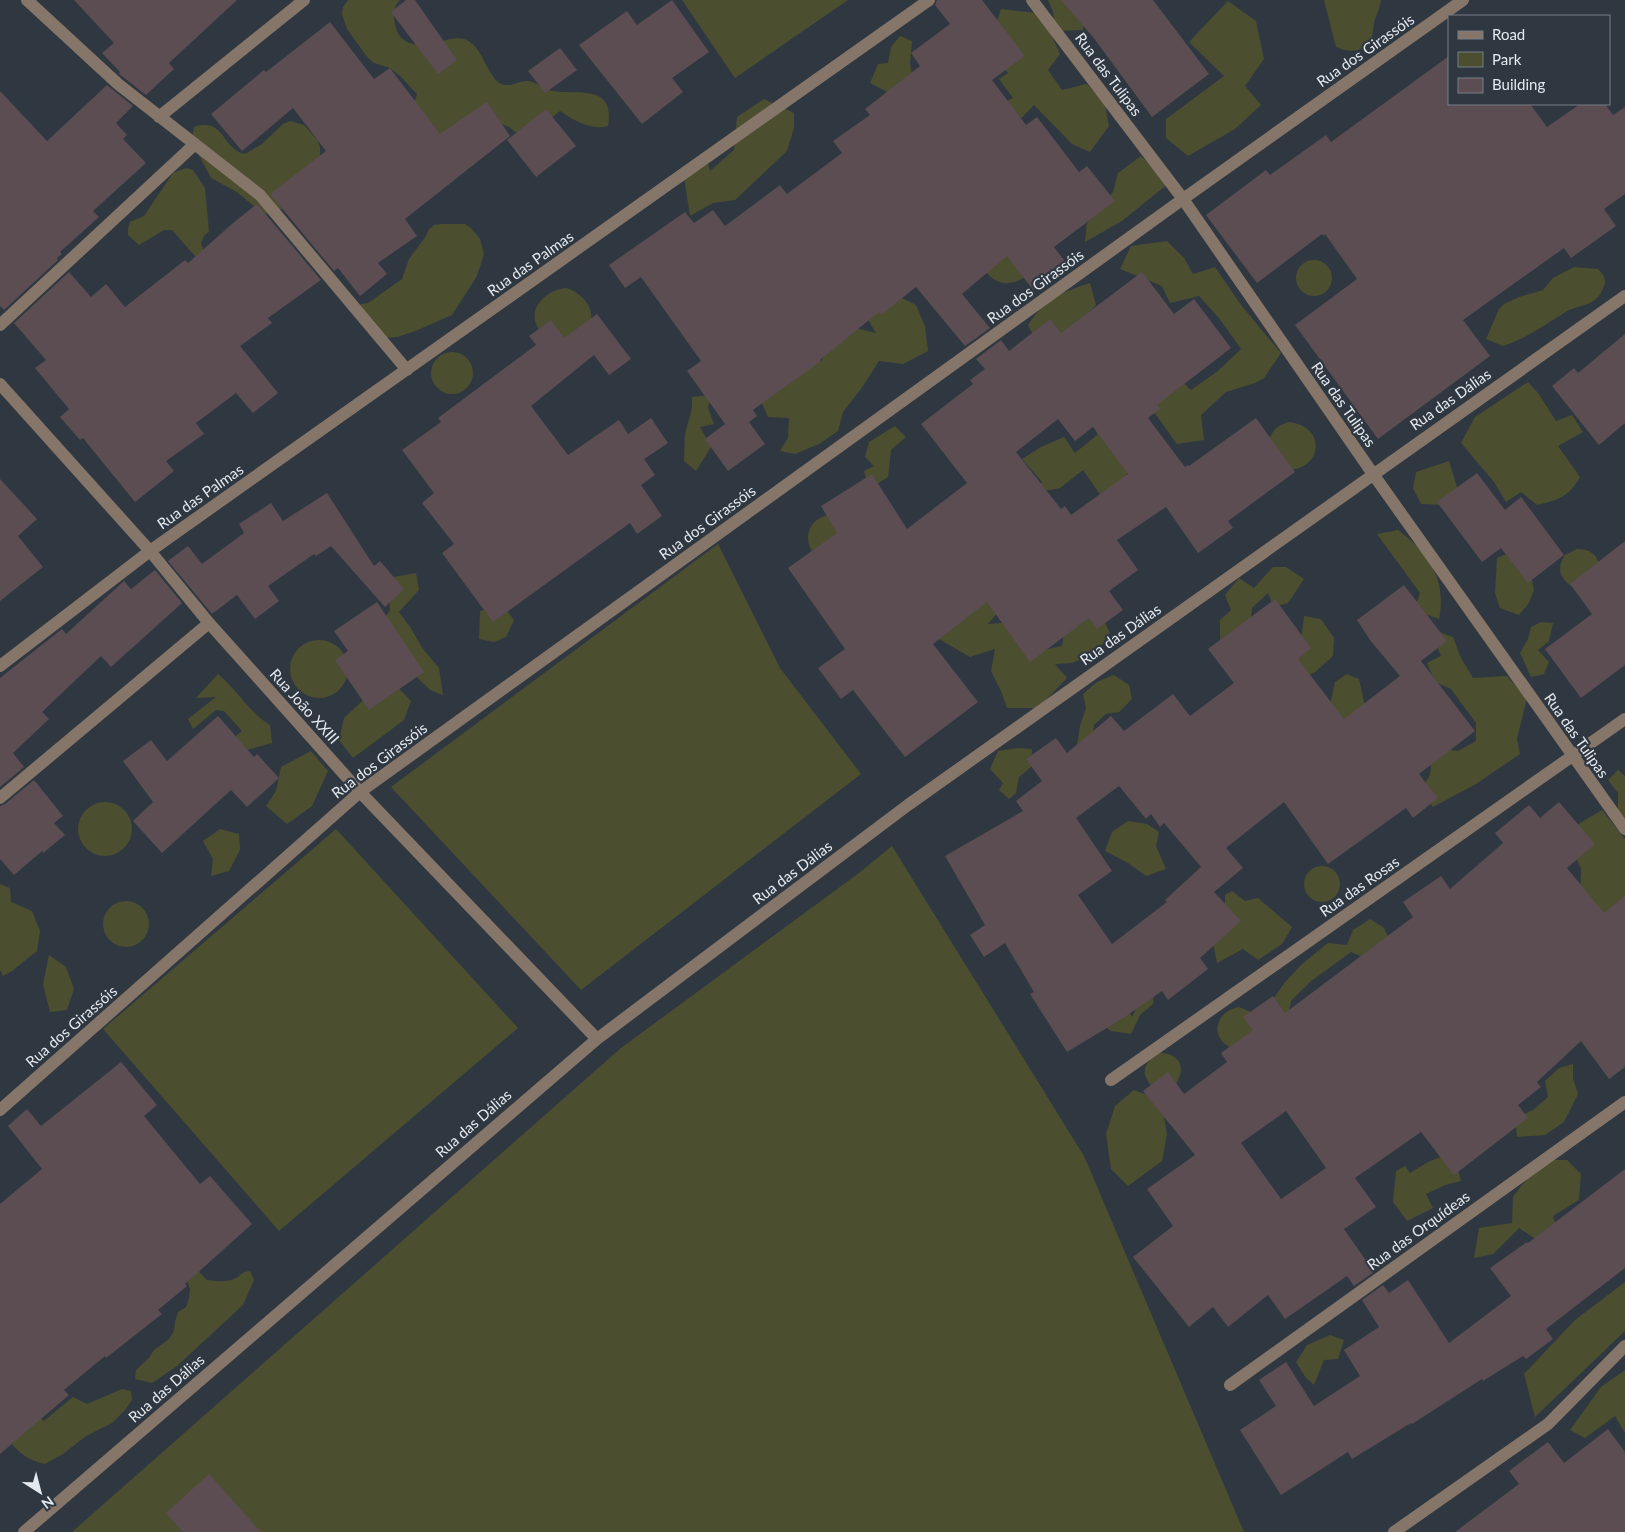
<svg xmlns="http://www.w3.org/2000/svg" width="1625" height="1532" viewBox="0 0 1625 1532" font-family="Lato,sans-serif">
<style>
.green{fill:#4c4e30}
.building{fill:#5b4d52;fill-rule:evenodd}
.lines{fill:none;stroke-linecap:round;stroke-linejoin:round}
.minor{stroke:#867569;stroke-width:12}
.labels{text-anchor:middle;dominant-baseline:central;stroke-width:4.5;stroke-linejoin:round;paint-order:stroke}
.street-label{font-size:15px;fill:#e3e9ef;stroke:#2f3841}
</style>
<rect width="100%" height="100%" fill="#2f3841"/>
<path class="green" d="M348,0H400C395,5 394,10 394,17C396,40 407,47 430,44C441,43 452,36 464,39C485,45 487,84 506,85C513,86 521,80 528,81C537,82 544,90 553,91C580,95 615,84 608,126C592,131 573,120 560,111L541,126L522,134L515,132L509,127L486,118L444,139L408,122L417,94L401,77L390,68L374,63L368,58L347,29L342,14L343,7Z
M682,0H848L735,78Z
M1048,0H1076L1087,9L1083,30L1056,31L1053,12Z
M1324,0H1381C1380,8 1376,15 1374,23C1373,29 1373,34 1371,39C1364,53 1348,53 1336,47Z
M1228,1L1256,21L1264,59L1245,86L1261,105L1235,129L1188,156L1166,138V119L1224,76L1189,42Z
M1001,9L1037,13L1052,36L1060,54L1048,70L1062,90L1087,84L1105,104L1109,126L1090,152L1072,144L1034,105L1004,136L995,107L1013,98L999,79L1008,73L999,62L994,31Z
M900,36L912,41L910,63L913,81L893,95L870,83L878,64L888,63L891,47Z
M764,99L794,113V128L787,151L735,200L713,203L690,216L684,177L708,164L710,171L734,150L737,117Z
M290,121L304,125L318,141L320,147V155L319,162L283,207L278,212L270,214H263L237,192L211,178L193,144L192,137L194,127C225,117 222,150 245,154L262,144L283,124Z
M1141,156L1169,183L1122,221L1085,242L1087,223L1113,192L1118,173Z
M186,168L193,170L205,188L209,231L204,236L201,243L204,252L203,267L195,256L172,230H164L139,245L128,235V229L130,222L144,216L173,173Z
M442,224H465L471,228L480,239L484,254L477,276L452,315L413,332L397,337L386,338L358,310L361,304L368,303L402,279L409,259L426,236L429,229L434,225Z
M993,237L1025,277C1009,288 992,284 983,267Z
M1167,241L1184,258L1193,274L1215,267L1241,305L1281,353L1264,378L1255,383L1226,392L1201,415L1204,440L1177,444L1146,401L1177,377L1191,390L1218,371L1241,349L1219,318L1199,296L1170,303L1162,286L1120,269L1131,246Z
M1296 278a18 18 0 1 1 36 0a18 18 0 1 1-36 0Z
M1574,267L1598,269C1603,274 1607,279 1604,286C1597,308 1580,303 1564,313C1541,327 1529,337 1503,346L1486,339L1499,309L1504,304L1519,297L1543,290L1553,278Z
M1090,283L1096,305L1083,319L1082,344L1039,346L1028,325C1046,298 1061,293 1090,283Z
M566,288C581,292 600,311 587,328C582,333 574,338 568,343C560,340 547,338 542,333C523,313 544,290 566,288Z
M894,294L916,305L925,326L928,351L903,364L879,361L861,389L843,412L838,431L819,444L795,454L780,451L788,438L789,418L768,417L761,401L804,366L821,361L840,330L855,328L876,333L859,305Z
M431 373a21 21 0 1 1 42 0a21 21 0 1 1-42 0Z
M1083,368L1096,390L1111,402L1120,416L1126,435L1136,433L1144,444L1128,459L1126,486L1133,498L1104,500L1083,470L1060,488L1024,495L1042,482L1022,459L1041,447L1064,437L1075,453L1097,435L1096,416L1074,413L1078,394L1058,377L1073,373Z
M1528,382L1538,393L1556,421L1572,415L1583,432L1558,446L1580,477C1569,497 1558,500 1537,505L1521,492L1506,502L1494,482L1461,443L1475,417Z
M711,395L708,408L714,424L700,427L711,447L696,471L684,461L685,434L692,408V397Z
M1289,422C1326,426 1324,469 1287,470L1268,442C1272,430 1278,425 1289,422Z
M895,426L906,437L891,450L888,477L869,489L864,471L874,466L865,457L869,442Z
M1449,461L1459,494L1446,505L1421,504L1413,488L1416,472Z
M830,515L848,524L813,553C802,536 810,518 830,515Z
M1398,530C1429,553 1447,580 1439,619L1414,610L1420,593L1377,534Z
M718,544L780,668L861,774L581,990L391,787Z
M1577,549C1590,549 1597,554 1600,567L1573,587C1560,579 1556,568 1565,555Z
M1506,554L1530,570L1534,590L1529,603L1519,615L1500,608L1495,593L1497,558Z
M1273,567H1286L1304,579L1288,603L1274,607L1268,593L1252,608L1250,629L1220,648V620L1231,610L1225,595L1239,578L1254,588Z
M416,573L419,590L399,612L410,627L423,649L439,668L443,695L430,690L394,654L380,625L390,610L388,578Z
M966,588L1003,606L988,624L1013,622L1038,651L1062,646L1068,609L1100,613L1110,633L1097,652L1072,663L1055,664L1067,678L1038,708H1007L1001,691L991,671L995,649L970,657L939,639L949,623Z
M502,604L514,620L506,637L494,642L479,639L480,611Z
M1304,616L1321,619L1334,638L1333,656L1314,673L1301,676L1295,650L1301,642Z
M1541,622L1553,623L1549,641L1538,650L1549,662L1544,674L1531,677L1520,653L1528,639L1531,627Z
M1430,629L1453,637L1460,656L1473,678L1507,676L1527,698L1517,739L1520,754L1476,784L1433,807L1420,791L1430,775L1433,748L1458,751L1476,741V723L1451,689L1435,682L1427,663L1441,656Z
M290 669a29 29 0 1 1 58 0a29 29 0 1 1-58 0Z
M218,674C238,691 248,711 270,725L272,743L243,751L230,741L242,731L224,711L216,710L193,729L188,719L216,697L196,698Z
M1347,674L1359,679L1365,706L1358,718L1337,721L1328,714L1335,682Z
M1114,675L1129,685L1132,699L1119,712L1106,714L1094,725L1092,739L1077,745L1080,726L1086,708L1083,694L1097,682Z
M388,677L411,701L404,720L353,758L339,740L344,718Z
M1018,748L1032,749L1031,767L1019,777L1016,793L1009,799L999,790L1003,783L990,769L998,751Z
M311,751L328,771L312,806L287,824L266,806L276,791L281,767Z
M1618,770L1625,776V821L1618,812V793L1608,780Z
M78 829a27 27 0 1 1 54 0a27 27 0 1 1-54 0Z
M1602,810L1625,839V907L1602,927L1580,902L1581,869L1565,832Z
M1128,821L1147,824L1159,832L1156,846L1166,869L1146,876L1128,863L1105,851L1112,832Z
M220,829L239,834L240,850L229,871L211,876L213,859L203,841Z
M336,829L518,1028L279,1231L103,1029Z
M892,846L1084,1156L1244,1532H72L621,1048L859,873Z
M1304 884a18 18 0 1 1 36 0a18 18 0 1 1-36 0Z
M0,884L10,888L11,902L32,911L40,931L37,951L12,971L3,976L0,970Z
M1232,891L1245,901L1258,898L1292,927L1282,944L1258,960L1243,949L1217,963L1212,938L1225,923V895Z
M103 924a23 23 0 1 1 46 0a23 23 0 1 1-46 0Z
M1370,919L1384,928L1395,952L1372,961L1351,952L1310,982L1291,1001L1288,1018L1271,1002L1286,981L1301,965L1328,943L1347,945L1353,930Z
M49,955L66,967L74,989L67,1010L50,1012L43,984Z
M1155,983L1153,1004L1140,1015L1131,1034L1111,1031L1093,1017L1126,1006L1132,1017L1141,999Z
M1239,1007L1251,1012L1259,1030L1235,1049C1209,1041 1213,1012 1239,1007Z
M1158,1053C1179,1052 1187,1067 1176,1084L1153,1087C1139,1073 1144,1063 1158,1053Z
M1573,1064V1078L1578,1094L1564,1122L1545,1135L1517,1137L1515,1118L1533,1110L1548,1097L1545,1081L1559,1068Z
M1134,1090L1161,1100L1167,1134L1162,1161L1128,1186L1111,1169L1106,1134L1115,1106Z
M1447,1155L1456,1164L1461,1181L1445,1185L1426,1194L1433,1208L1407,1221L1393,1202L1396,1171L1405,1166L1410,1173L1430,1161Z
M1545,1160H1567L1581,1174L1579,1200L1553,1216L1558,1232L1540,1242L1519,1228L1493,1254L1474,1258L1479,1228L1512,1223L1513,1197L1521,1186Z
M198,1264L200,1273L207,1280C216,1281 228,1283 236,1278C243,1274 241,1272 250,1271L254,1280L243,1305L177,1366L152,1383L135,1379L136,1370L149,1358L154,1350L169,1339L174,1331L175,1322L178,1312L186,1307L189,1298L190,1289L184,1271Z
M1625,1282V1331L1535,1417L1524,1374L1575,1320Z
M1330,1335L1344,1340L1338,1359L1324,1360L1314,1385L1306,1378L1296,1362L1307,1345Z
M1625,1370V1433L1615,1416L1585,1438L1570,1430L1601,1387Z
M122,1389L131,1391L132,1400L125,1410L112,1423L86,1436L63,1454L45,1464C20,1458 16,1448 0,1430V1404L26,1405L44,1421L73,1397L87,1404Z"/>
<path class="building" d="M74,0H237L169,63L174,69L146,95L119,74L120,72L102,53L114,43Z
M406,0H415L457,60L438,74L391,12Z
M672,0L709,52L672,78L683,92L642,124L579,45L627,11L637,25Z
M937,0H982L1025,56L992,80L1026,125L1037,117L1079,172L1087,166L1115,201L1054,247L1067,264L1033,290L1007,256L962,294L990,328L965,346L916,287L881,315L879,312L820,360L821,361L753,410L757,416L749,422L765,444L728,471L705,439L725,424L687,371L701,361L641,277L625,288L609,265L685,212L694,223L713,210L725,226L780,185L787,194L842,153L833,141L870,115L865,109L920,66L911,53L950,24L935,5Z
M1061,0H1153L1209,74L1152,117L1093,37Z
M330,22L374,79L390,68L440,134L487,102L510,136L405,219L417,236L378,263L387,274L360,296L338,268L334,271L270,194L326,151L293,108L242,151L211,114L264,70L266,72Z
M560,48L577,70L545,93L528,71Z
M1449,56V104H1530L1547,127L1580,104H1605L1613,115L1625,107V194L1604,209L1616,226L1571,258L1564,248L1463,320L1490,356L1378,439L1295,325L1357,279L1325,234L1323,236L1322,234L1257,283L1206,215L1266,170L1270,175L1326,135L1331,142Z
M107,85L133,106L116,123L127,135L123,139L146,163L93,211L99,217L60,252L62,254L57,258L58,260L4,310L0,306V91L47,141Z
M546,109L576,146L536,177L507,140Z
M257,204L321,280L268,318L272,323L240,346L278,393L253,413L236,393L196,423L204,434L166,461L174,471L135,502L83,438L80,440L60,417L69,409L35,368L46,360L14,323L69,272L91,297L106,284L125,307L185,260L188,263L233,223Z
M1142,272L1174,314L1194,299L1231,348L1157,405L1160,409L1148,418L1185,467L1188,465L1189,466L1256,418L1295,472L1228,521L1233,528L1198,553L1166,507L1117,540L1138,570L1109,591L1123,610L1097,629L1089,618L1030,662L987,602L933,644L978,702L905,757L853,690L841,699L818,668L845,649L788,568L837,533L821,506L872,474L907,529L967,483L921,424L973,384L970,380L985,369L976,359L1001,340L1009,351L1050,319L1061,333ZM1058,419L1075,441L1093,427L1128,474L1071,515L1065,506L1061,509L1016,452Z
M597,314L631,359L609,375L594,355L531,406L568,455L619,420L628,434L651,418L668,443L644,459L655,475L641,485L662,516L637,534L630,523L493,622L442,553L454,544L422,503L434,493L402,450L441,422L438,418L536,345L529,336L551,320L564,338Z
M1625,334V423L1599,445L1552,386L1574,368L1578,373Z
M1477,473L1505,510L1521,497L1564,555L1528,583L1501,548L1482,562L1437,502Z
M0,479L37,519L18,536L43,567L0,601Z
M327,493L374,566L380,561L404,589L385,607L331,546L316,556L314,554L268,586L279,601L255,619L237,595L212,614L168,561L188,546L202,564L244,533L239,524L271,503L283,521Z
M1625,541V665L1581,698L1545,649L1592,614L1570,584Z
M155,570L182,603L111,667L101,656L42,712L49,719L13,753L24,767L0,787V678L62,629L66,634L124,581L131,589Z
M1404,585L1447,641L1421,661L1475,731L1419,774L1438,798L1413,818L1406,808L1328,864L1284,802L1226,848L1243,868L1214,892L1241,921L1200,958L1208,969L1168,1000L1162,991L1125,1017L1067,1052L1030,994L1034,992L1005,943L984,957L970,935L985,925L945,856L1023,811L1016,801L1042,781L1026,759L1056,738L1067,753L1111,716L1124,731L1173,694L1190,716L1234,683L1208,649L1275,599L1311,648L1298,659L1344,719L1400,676L1370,640L1357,620ZM1119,786L1146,819L1151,814L1160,827L1164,823L1201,867L1165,900L1167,902L1112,944L1078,895L1112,871L1076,818Z
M377,602L424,672L369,710L335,660L348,651L334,631Z
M218,716L254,757L257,754L279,778L247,807L231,790L162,853L133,821L153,802L123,761L151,740L167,761Z
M34,780L63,816L54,823L65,835L43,853L42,851L14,875L0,859V806L5,804Z
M1559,802L1595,844L1567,868L1604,913L1625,896V1067L1609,1079L1581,1041L1537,1082L1541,1087L1518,1105L1528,1118L1454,1175L1421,1132L1355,1178L1376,1207L1344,1229L1374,1272L1354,1286L1347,1276L1285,1319L1268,1295L1228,1327L1213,1307L1189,1327L1133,1257L1173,1226L1147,1189L1195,1155L1143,1091L1168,1072L1184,1094L1227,1062L1221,1053L1253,1030L1243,1017L1273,996L1285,1013L1413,917L1403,902L1441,876L1450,889L1503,843L1495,833L1529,805L1540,818ZM1286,1111L1326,1168L1281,1199L1241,1143Z
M121,1062L157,1105L144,1116L200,1184L210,1176L252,1224L185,1284L187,1286L158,1310L162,1314L106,1358L105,1356L64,1390L69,1395L0,1454V1204L42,1169L8,1126L27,1109L41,1126Z
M1625,1169V1268L1546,1329L1553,1339L1526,1359L1523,1356L1483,1381L1482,1379L1412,1424L1411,1423L1352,1459L1348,1452L1281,1495L1240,1430L1276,1406L1259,1380L1286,1362L1314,1406L1360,1376L1344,1350L1379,1327L1362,1300L1383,1285L1389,1293L1408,1280L1449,1343L1511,1296L1490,1268L1527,1242L1528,1243Z
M1608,1429L1625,1452V1532H1455L1519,1484L1509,1471L1548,1442L1564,1463Z
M209,1474L261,1532H183L166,1513Z"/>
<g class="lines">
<path class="minor" d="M27,0L118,84L260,195L407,370
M1032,0L1183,199L1373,474L1625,829
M159,117L304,0
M0,325L195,144
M0,384L150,551L209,623L360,792L597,1039
M0,666L150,551L929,0
M0,798L209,623
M1111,1080L1625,719
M0,1110L360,792L1183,199L1463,0
M1230,1385L1625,1102
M24,1532L597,1039L908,805L1625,296
M1394,1532L1548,1424L1625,1346"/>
</g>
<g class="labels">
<g class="street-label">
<text transform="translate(1365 50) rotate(-35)">Rua dos Girassóis</text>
<text transform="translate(1109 74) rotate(53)">Rua das Tulipas</text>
<text transform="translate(530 263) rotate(-35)">Rua das Palmas</text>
<text transform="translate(1035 286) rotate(-36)">Rua dos Girassóis</text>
<text transform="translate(1450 399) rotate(-35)">Rua das Dálias</text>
<text transform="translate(1344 404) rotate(55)">Rua das Tulipas</text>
<text transform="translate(200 496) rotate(-35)">Rua das Palmas</text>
<text transform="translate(707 522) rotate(-36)">Rua dos Girassóis</text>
<text transform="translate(1120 634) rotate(-35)">Rua das Dálias</text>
<text transform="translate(305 706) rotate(48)">Rua João XXIII</text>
<text transform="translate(1577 735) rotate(55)">Rua das Tulipas</text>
<text transform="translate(379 760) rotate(-37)">Rua dos Girassóis</text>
<text transform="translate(792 872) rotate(-37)">Rua das Dálias</text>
<text transform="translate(1359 886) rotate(-35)">Rua das Rosas</text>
<text transform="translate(71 1026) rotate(-41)">Rua dos Girassóis</text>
<text transform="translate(473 1123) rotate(-41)">Rua das Dálias</text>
<text transform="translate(1418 1230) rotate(-36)">Rua das Orquídeas</text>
<text transform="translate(166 1388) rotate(-41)">Rua das Dálias</text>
</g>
</g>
<rect x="1448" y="15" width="162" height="90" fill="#2f3841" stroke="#777f87"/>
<rect x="1458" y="31" width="25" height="8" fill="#867569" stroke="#777f87"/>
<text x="1492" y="40" font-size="15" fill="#e3e9ef">Road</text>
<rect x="1458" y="52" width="25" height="15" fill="#4c4e30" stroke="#777f87"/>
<text x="1492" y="65" font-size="15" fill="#e3e9ef">Park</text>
<rect x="1458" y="78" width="25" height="15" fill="#5b4d52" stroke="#777f87"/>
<text x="1492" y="90" font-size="15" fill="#e3e9ef">Building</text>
<g transform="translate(40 1492) rotate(144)" stroke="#2f3841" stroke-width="4" paint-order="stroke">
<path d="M0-4L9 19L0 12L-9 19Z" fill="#e3e9ef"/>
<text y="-8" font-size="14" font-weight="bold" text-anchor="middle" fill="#e3e9ef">N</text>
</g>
</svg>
